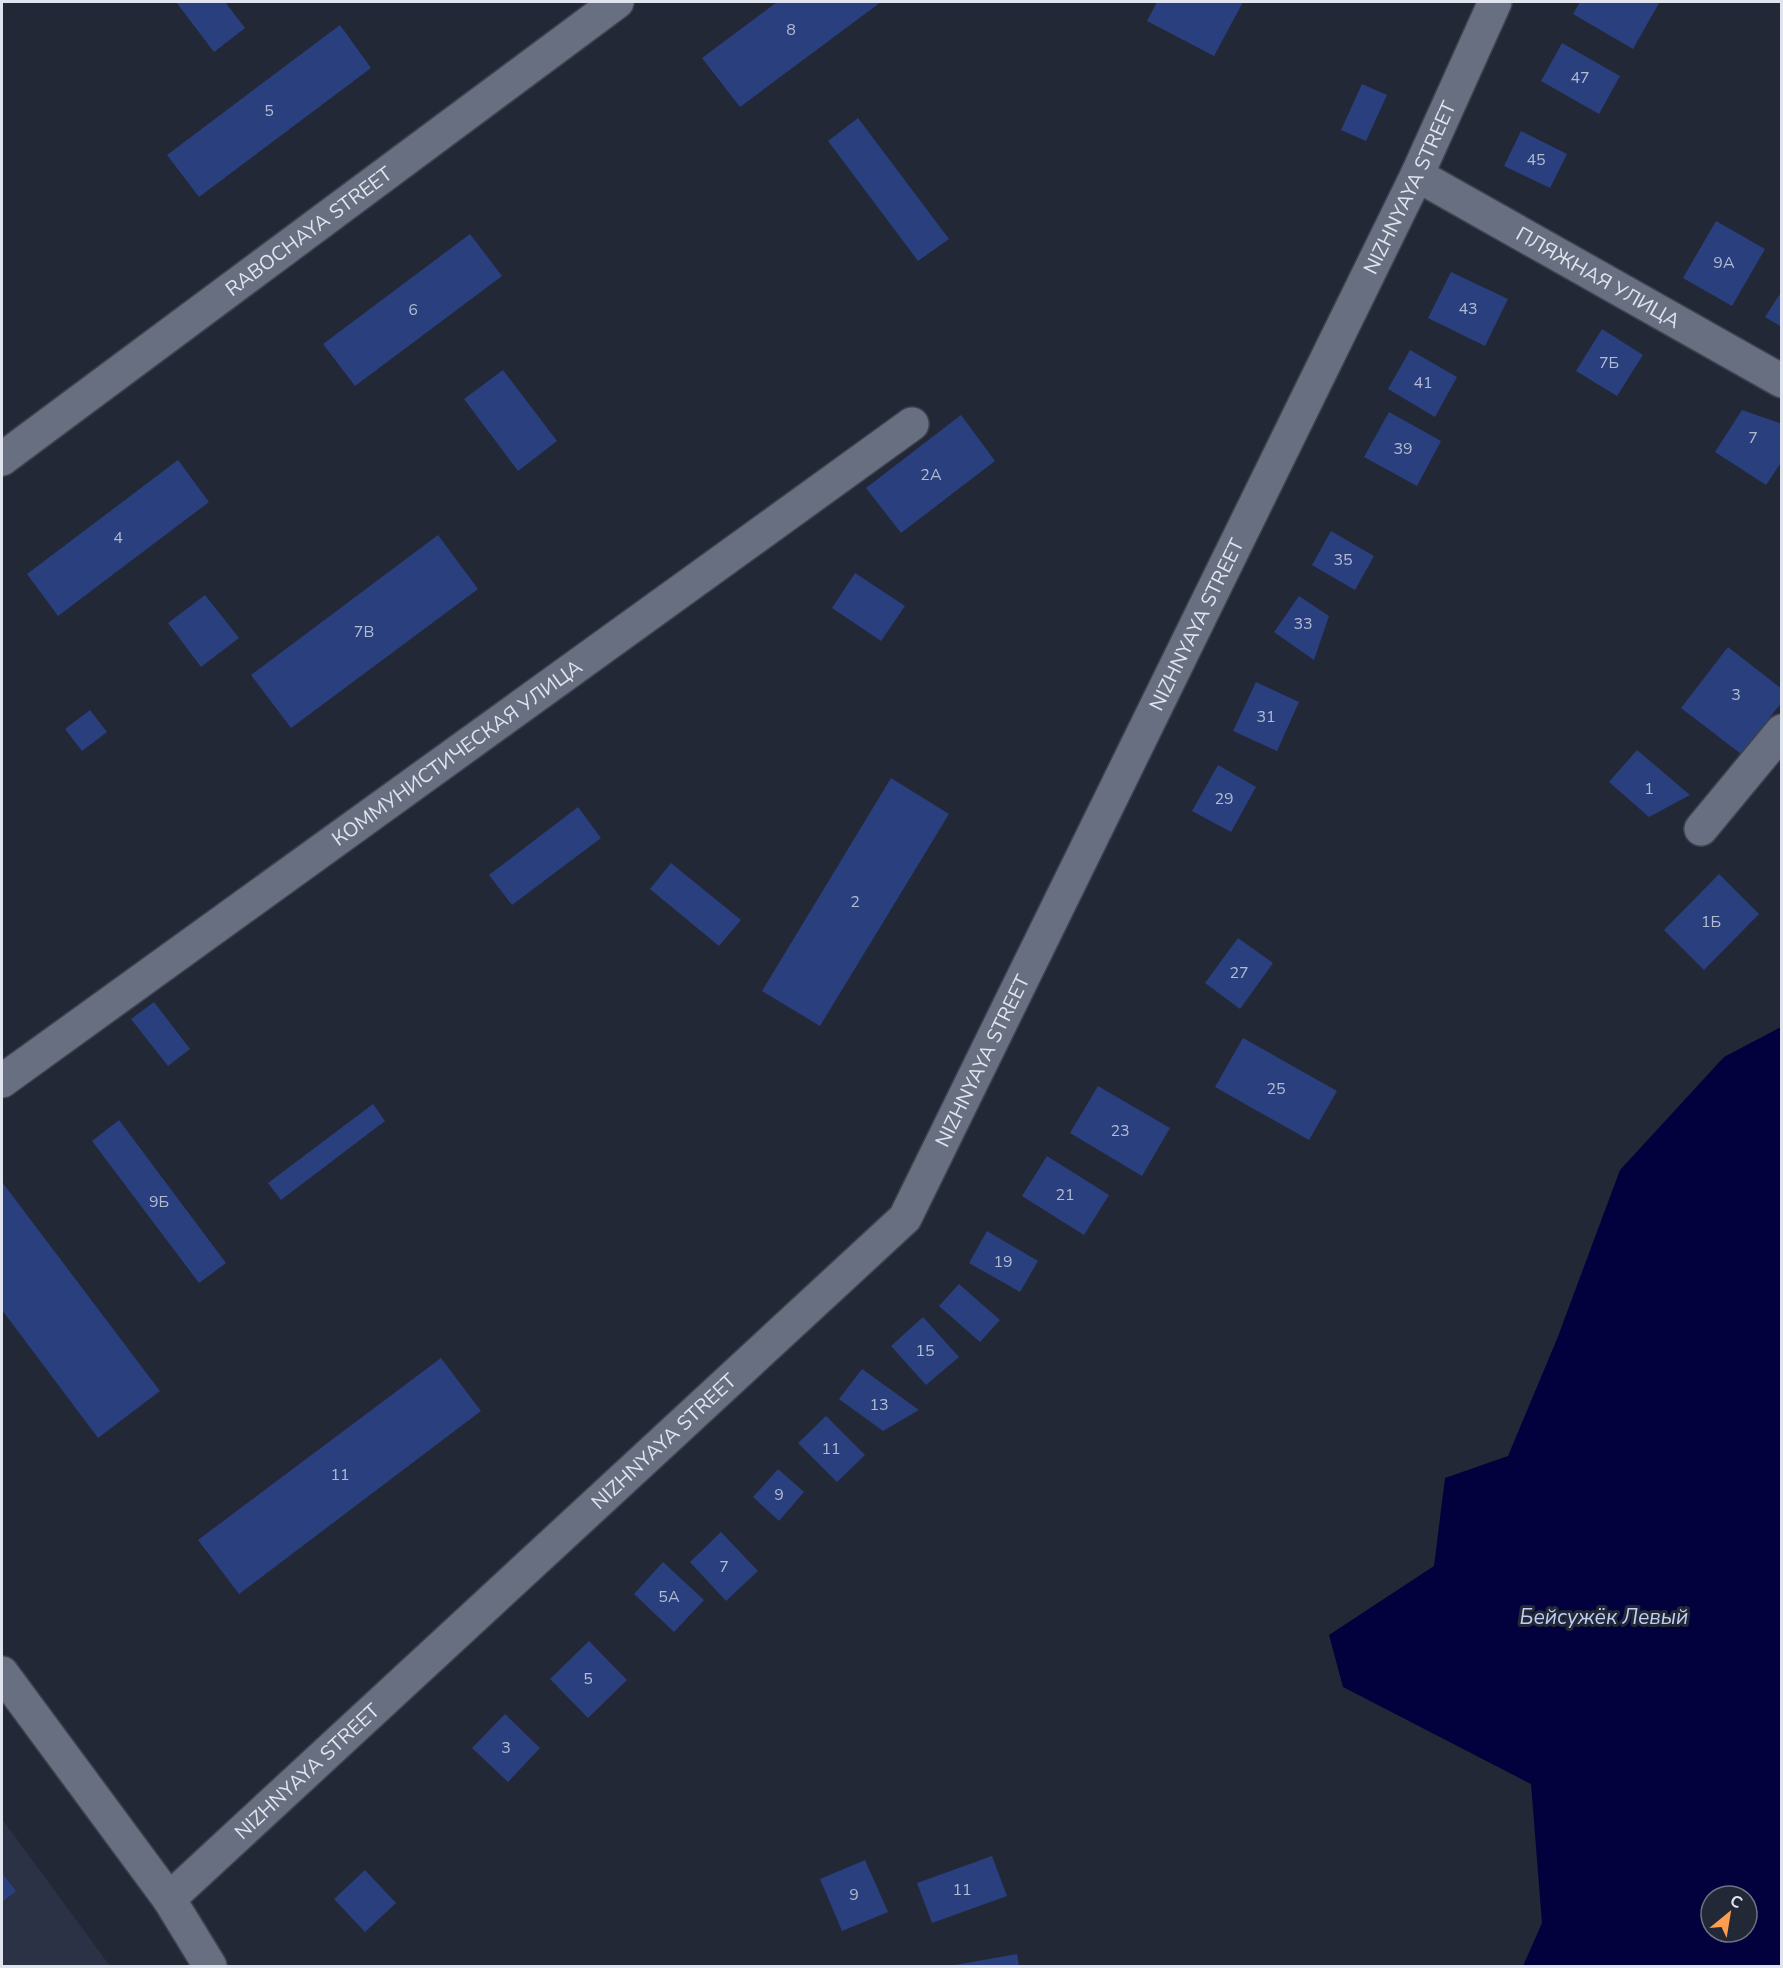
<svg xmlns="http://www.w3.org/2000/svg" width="1783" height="1968" viewBox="0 0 1783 1968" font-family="'Nunito Sans',sans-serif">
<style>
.built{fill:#2b3245}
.water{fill:#02003d;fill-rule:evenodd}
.building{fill:#2a3f7e}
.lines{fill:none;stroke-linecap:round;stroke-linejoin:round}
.minor-casing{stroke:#3e434f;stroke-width:36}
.tertiary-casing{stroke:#3e434f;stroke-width:36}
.minor{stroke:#686f80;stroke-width:33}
.tertiary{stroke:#686f80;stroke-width:33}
.labels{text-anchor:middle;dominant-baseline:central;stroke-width:6;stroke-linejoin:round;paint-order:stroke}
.number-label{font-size:16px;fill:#b2bbd2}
.street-label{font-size:20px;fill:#e0e4ee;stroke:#222836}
.water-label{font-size:21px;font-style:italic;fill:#bfcff5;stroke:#222836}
</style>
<rect width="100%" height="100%" fill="#222836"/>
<path class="built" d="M2,1819L110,1966H2Z"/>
<path class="water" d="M1781,1027V1966H1523L1542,1923L1531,1784L1343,1687L1329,1635L1434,1566L1445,1478L1508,1456L1557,1339L1620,1170L1724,1057ZM1711,1896H1747V1932H1711Z"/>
<path class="building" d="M176,2H225L245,28L214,52Z
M777,2H881L740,107L702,58Z
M1157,2H1243L1214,56L1147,21Z
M1580,2H1657L1659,3L1633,49L1573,14Z
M340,25L371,68L199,197L167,155Z
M1562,43L1620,76L1599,114L1541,81Z
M1362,84L1387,95L1366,141L1341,130Z
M858,118L949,239L918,261L828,141Z
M1521,131L1567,154L1550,188L1504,166Z
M1716,221L1765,249L1732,306L1683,278Z
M470,234L502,276L355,386L323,344Z
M1451,272L1508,299L1485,346L1428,318Z
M1782,291V327L1765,317Z
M1602,329L1643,355L1617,396L1576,371Z
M1410,350L1457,377L1435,417L1388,389Z
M503,370L557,441L518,471L464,399Z
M1742,410L1782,424V461L1766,485L1715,452Z
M1389,412L1441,441L1417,486L1364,457Z
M961,415L995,461L901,533L866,488Z
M178,460L209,502L58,616L27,574Z
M1331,531L1374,556L1355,590L1312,565Z
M438,535L478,589L291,728L251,675Z
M855,573L905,606L881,641L832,608Z
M205,595L239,638L201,667L168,623Z
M1299,596L1329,616L1314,660L1274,632Z
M1728,647L1782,689V702L1741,754L1681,708Z
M1256,682L1299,702L1277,751L1233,731Z
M90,710L107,732L82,751L65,729Z
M1637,750L1690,795L1649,817L1609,782Z
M1218,765L1256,787L1231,832L1192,811Z
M891,778L949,814L820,1026L762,991Z
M578,807L601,838L512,905L489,875Z
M671,863L741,920L719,946L650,889Z
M1719,874L1759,914L1704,970L1664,930Z
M1238,938L1273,963L1240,1009L1205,983Z
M154,1002L190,1049L168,1066L131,1019Z
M1243,1038L1337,1091L1309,1140L1215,1087Z
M1098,1086L1170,1128L1142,1176L1070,1133Z
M373,1104L385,1121L281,1200L268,1183Z
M119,1120L226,1263L199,1283L92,1141Z
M1047,1156L1109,1195L1084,1235L1022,1196Z
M2,1182L160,1391L98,1438L2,1310Z
M987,1231L1038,1261L1020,1292L969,1263Z
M959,1284L1000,1320L980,1342L939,1306Z
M923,1317L959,1357L926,1385L891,1346Z
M441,1358L481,1411L239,1594L198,1540Z
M862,1369L919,1410L883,1431L839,1399Z
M826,1416L865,1455L837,1482L798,1443Z
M778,1469L804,1492L779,1521L753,1497Z
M721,1532L758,1571L726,1601L690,1562Z
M663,1562L704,1600L674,1632L634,1594Z
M589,1641L627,1680L588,1718L550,1679Z
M505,1714L540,1748L508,1782L472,1748Z
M992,1856L1007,1896L932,1923L917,1883Z
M865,1860L888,1912L842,1931L820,1879Z
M365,1870L396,1903L365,1932L334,1899Z
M2,1873L16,1891L2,1902Z
M1017,1954L1019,1966H956L955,1965Z"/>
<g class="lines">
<defs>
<g id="minor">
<path id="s1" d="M1417,175L1782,381"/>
<path id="s2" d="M2,459L617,2"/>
<path d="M1701,829L1782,731"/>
<path id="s3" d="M2,1081L912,424"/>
</g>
<g id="tertiary">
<path d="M2,1673L169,1899L210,1966"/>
<path id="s4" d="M169,1899L905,1218L1417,175L1495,2"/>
</g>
</defs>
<use href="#minor" class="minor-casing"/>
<use href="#tertiary" class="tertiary-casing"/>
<use href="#minor" class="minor"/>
<use href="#tertiary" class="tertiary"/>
</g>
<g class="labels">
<g class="number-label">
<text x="791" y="30">8</text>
<text x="1580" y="78">47</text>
<text x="269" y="111">5</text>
<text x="1536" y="160">45</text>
<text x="1724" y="263">9А</text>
<text x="1468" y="309">43</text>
<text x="413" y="310">6</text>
<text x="1609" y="363">7Б</text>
<text x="1423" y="383">41</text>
<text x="1753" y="438">7</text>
<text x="1403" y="449">39</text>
<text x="931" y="475">2А</text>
<text x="118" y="538">4</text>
<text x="1343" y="560">35</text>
<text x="1303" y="624">33</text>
<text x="364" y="632">7В</text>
<text x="1736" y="695">3</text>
<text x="1266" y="717">31</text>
<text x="1649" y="789">1</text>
<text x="1224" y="799">29</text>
<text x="855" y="902">2</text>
<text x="1711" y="922">1Б</text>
<text x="1239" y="973">27</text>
<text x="1276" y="1089">25</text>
<text x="1120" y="1131">23</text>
<text x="1065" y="1195">21</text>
<text x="159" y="1202">9Б</text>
<text x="1003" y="1262">19</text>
<text x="925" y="1351">15</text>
<text x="879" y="1405">13</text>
<text x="831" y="1449">11</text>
<text x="340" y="1475">11</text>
<text x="779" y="1495">9</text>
<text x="724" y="1567">7</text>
<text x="669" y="1597">5А</text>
<text x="588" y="1679">5</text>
<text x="506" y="1748">3</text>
<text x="962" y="1890">11</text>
<text x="854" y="1895">9</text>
</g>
<g class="street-label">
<text stroke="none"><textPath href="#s4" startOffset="2150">NIZHNYAYA STREET</textPath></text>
<text stroke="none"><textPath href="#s2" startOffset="382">RABOCHAYA STREET</textPath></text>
<text stroke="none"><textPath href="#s1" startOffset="208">ПЛЯЖНАЯ УЛИЦА</textPath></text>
<text stroke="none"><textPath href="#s4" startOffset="1664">NIZHNYAYA STREET</textPath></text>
<text stroke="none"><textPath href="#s3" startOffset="561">КОММУНИСТИЧЕСКАЯ УЛИЦА</textPath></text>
<text stroke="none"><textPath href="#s4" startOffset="1178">NIZHNYAYA STREET</textPath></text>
<text stroke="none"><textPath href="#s4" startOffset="674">NIZHNYAYA STREET</textPath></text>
<text stroke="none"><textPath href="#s4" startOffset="188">NIZHNYAYA STREET</textPath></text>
</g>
<g class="water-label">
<text x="1604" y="1617">Бейсужёк Левый</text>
</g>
</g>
<rect width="1783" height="1968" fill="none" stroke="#e0e4ee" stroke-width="6"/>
<g transform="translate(1729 1914) rotate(30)"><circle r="28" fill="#222836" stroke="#6e7380" stroke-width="1.5"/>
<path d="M0-4.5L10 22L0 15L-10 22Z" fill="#fb9e52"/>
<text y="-9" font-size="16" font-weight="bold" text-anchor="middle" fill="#e0e4ee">С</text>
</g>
</svg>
